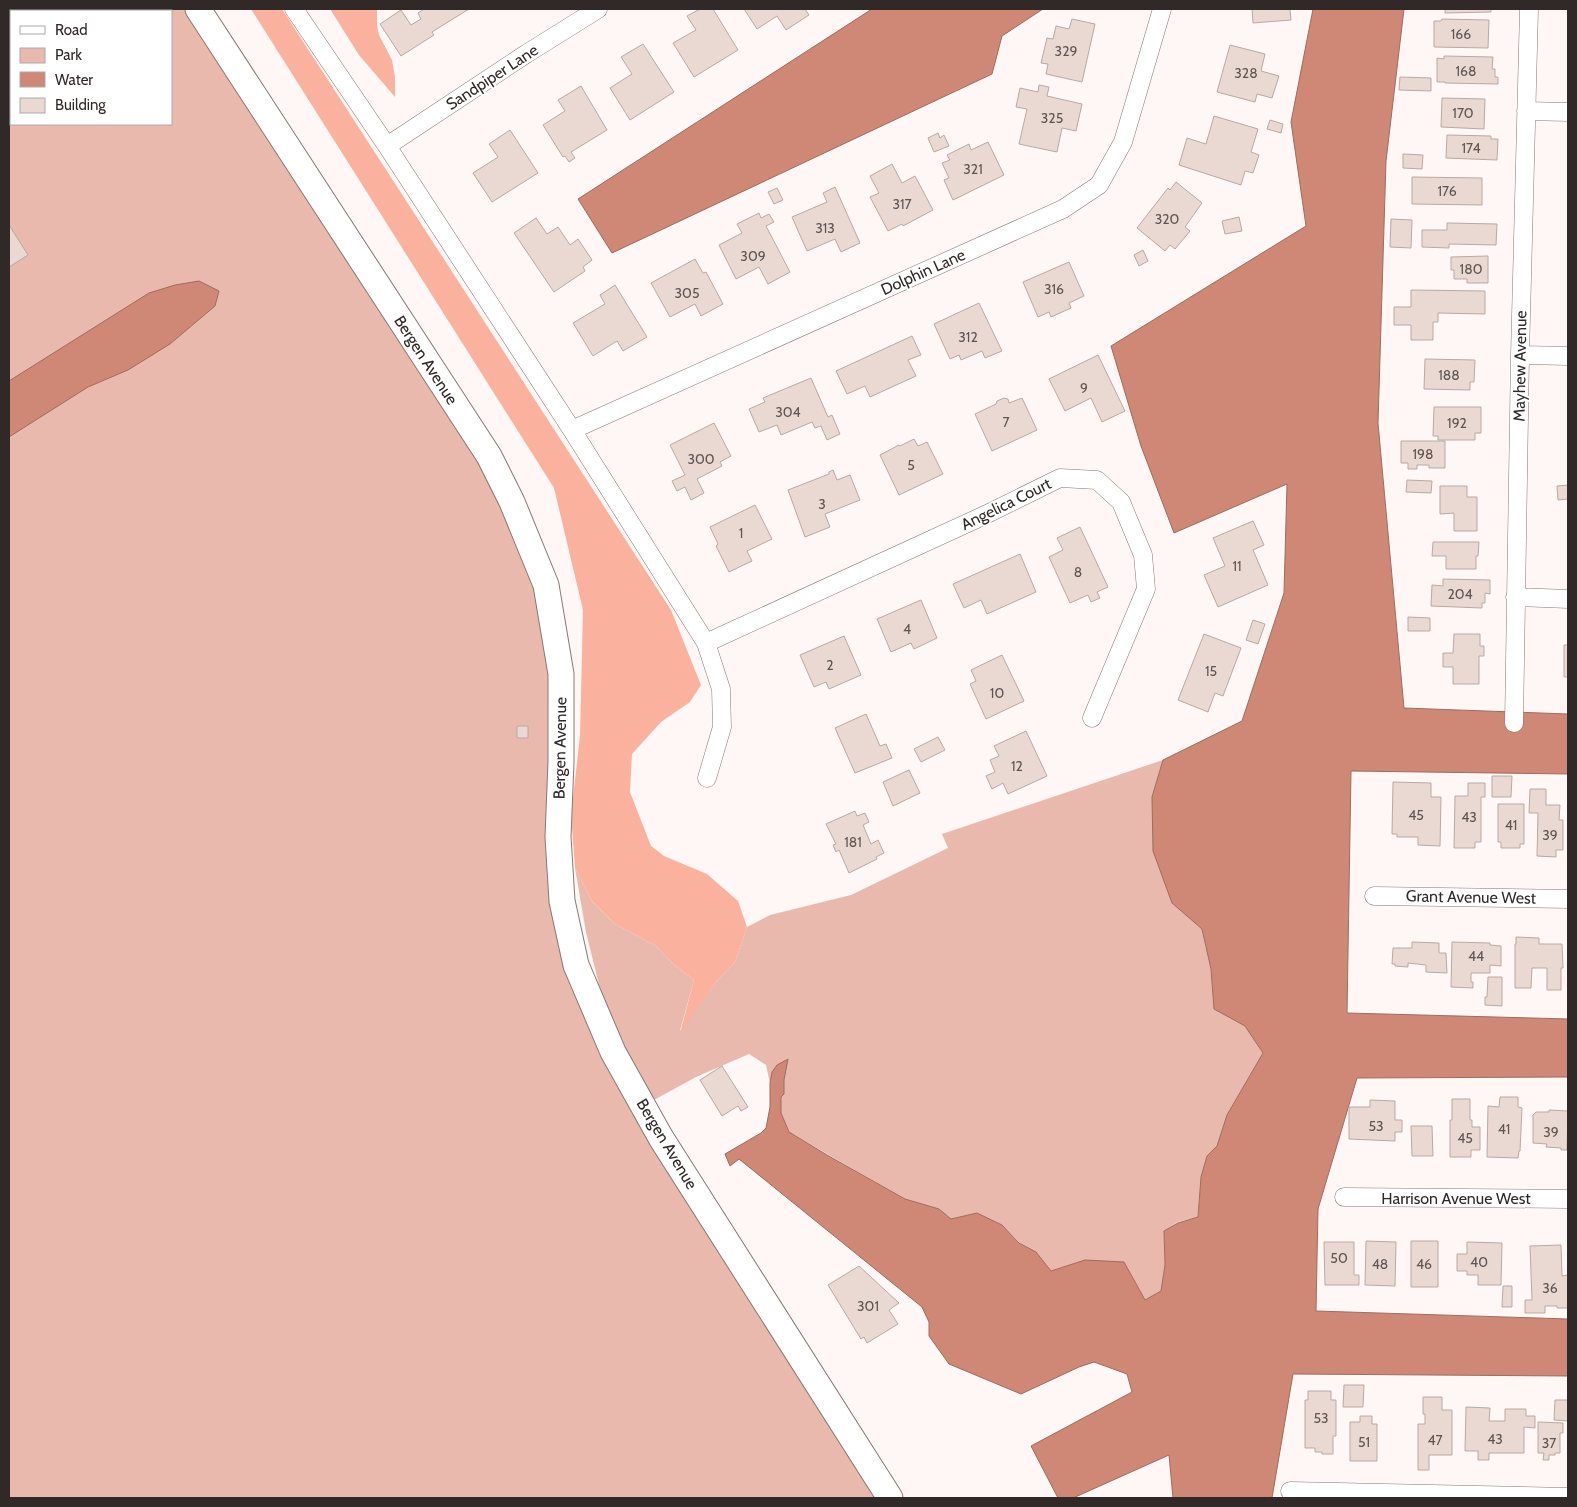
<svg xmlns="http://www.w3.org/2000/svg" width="1577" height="1507" viewBox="0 0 1577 1507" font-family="Cabin,sans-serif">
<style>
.green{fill:#e8b9ac;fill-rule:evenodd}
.forest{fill:#fab19d}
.water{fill:#ce8875;stroke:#9f6c5e}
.building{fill:#ead8d3;stroke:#b9a8a4}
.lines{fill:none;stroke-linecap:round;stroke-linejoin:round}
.minor-casing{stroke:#887873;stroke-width:19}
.secondary-casing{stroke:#887873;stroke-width:27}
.minor{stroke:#fff;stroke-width:18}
.secondary{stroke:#fff;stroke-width:25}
.labels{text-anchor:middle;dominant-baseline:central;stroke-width:4;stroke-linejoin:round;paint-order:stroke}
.number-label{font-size:14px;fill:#5e5552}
.street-label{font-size:16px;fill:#302927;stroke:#fff}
</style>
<rect width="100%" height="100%" fill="#fef7f5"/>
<path class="green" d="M9,9H198L489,456L546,585L562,901L604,1005L586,932L575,868L592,901L615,924L656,946L672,963L694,980L680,1031L716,982L735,962L747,927L770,915L851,895L948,848L942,834L1163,760L1152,797L1172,903L1202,929L1211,969L1214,1009L1245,1026L1263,1053L1227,1115L1217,1146L1207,1156L1201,1177L1198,1217L1178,1222L1164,1231L1165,1265L1161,1291L1145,1300L1085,1260L1051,1271L1036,1252L1021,1244L1002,1225L977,1213L951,1219L939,1209L905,1199L789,1132L781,1113V1097L784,1094V1080L787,1059L772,1072L770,1083L766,1065L749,1054L696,1077L643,1106L890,1498H9ZM11,11H171V124H11Z"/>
<path class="forest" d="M251,9H282L671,610L701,685L690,702L661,722L632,754L630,792L651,846L664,856L707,874L738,901L747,927L735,962L716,982L680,1033L694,980L672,963L656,946L615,924L592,901L575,868L571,815L580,736L583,610L554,488Z
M330,9H377V25L379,35L392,60L395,77V97L359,55Z"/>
<path class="water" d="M872,9H1043L1002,36L992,74L612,253L578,199Z
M1313,9H1404L1386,161L1378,423L1404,708L1568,714V774L1351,771L1347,1013L1568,1019V1077L1357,1078L1318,1209L1316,1311L1568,1319V1376L1293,1374L1272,1498H1173L1169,1455L1073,1498H1058L1031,1446L1132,1392L1127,1374L1094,1362L1079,1367L1021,1394L949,1364L929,1336V1322L922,1307L739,1159L730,1166L725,1154L761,1133L766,1128L770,1107V1083L772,1072L777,1065L788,1059L784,1080V1094L781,1097V1113L789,1132L827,1155L905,1199L939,1209L951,1219L977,1213L1002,1225L1019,1243L1036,1252L1051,1271L1085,1260L1124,1262L1145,1300L1161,1291L1165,1265L1164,1231L1178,1223L1198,1217L1201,1177L1207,1156L1217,1146L1227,1115L1263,1053L1245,1026L1214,1009L1211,969L1202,929L1172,903L1153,851L1152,797L1163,760L1242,721L1284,593L1287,484L1174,533L1141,446L1111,346L1306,226L1291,122Z
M199,281L219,291L215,306L170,344L128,370L88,387L9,437V381L149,293L175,285Z"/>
<path class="building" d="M424,9H469L432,32L434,35L401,56L380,24L401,10L411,25L421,19L418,13Z
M700,9H713L738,50L694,77L673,43L696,30L687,16Z
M744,9H805L809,15L786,30L777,16L757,29Z
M1252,9H1290L1291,20L1253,23Z
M1445,9H1491V12L1445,13Z
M1072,19L1095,24L1082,82L1046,74L1048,64L1041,63L1047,38L1053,39L1056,26L1069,29Z
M1442,19L1489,20L1488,48L1434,47V21H1441Z
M643,44L674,92L630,120L610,88L632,74L621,57Z
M1230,45L1265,54L1261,71L1279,76L1272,98L1257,94L1255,102L1217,92Z
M1444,56L1493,57L1492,69H1495V77H1498V84L1445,83V82H1437V58L1444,59Z
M1400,77L1431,78V91L1399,90Z
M1039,85L1049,87L1047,96L1082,104L1076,131L1062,128L1057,152L1019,144L1027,109L1016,107L1020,88L1038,92Z
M581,86L607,130L571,152L575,158L569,162L565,156L563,157L543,125L565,111L558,100Z
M1442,98L1485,99L1484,129L1441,127Z
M1214,116L1258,129L1251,152L1259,155L1253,173L1245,171L1241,185L1179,165L1187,138L1206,144Z
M1270,120L1283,124L1281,133L1267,129Z
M510,130L538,173L492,202L473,173L498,157L489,144Z
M938,133L940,138L944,135L949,146L934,152L928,138Z
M1447,135L1491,136V139H1498L1497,160L1446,158Z
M988,142L1004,175L953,200L944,180L949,178L942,163L950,160L947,155L969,144L971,150Z
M1403,154L1423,155L1422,169L1403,168Z
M892,164L902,183L915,176L933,210L903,226L902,224L888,231L870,197L879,193L870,176Z
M1412,177L1482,178V205L1412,204Z
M1176,182L1202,203L1185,227L1190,231L1175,249L1170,245L1165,251L1137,228L1168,188L1170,190Z
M835,187L860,243L841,252L835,239L807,251L792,217L827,202L823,193Z
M777,188L783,200L774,204L768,192Z
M759,213L761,218L769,214L774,222L766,226L790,272L768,284L759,267L736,279L719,245L742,233L737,224Z
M1239,217L1242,231L1225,234L1222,221Z
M536,218L547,234L558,227L570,245L578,239L592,260L583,267L585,271L554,292L514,233Z
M1391,219L1412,220L1411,248L1390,247Z
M1447,223L1497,224L1496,245L1449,244V248L1422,247V230H1447Z
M9,225L28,255L9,267Z
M1143,250L1148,261L1139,266L1134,255Z
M1488,256V283H1467V279H1454V270H1451V257Z
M695,259L703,273L706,272L723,304L701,316L695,304L670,317L651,283Z
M1069,262L1084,296L1069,303L1071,308L1051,317L1049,312L1038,317L1023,282Z
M615,285L647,337L623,351L617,341L593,356L573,323L605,304L600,295Z
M1411,290L1485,291V314L1438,313V322H1433V340H1411V325H1394V307H1411Z
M979,303L1002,351L985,358L982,351L961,360L959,355L950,359L934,324Z
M912,336L921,355L908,360L916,376L870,397L865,386L847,394L836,371Z
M1098,355L1125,411L1102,422L1091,398L1065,411L1049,379Z
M1425,359L1475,360L1474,382H1470V390L1424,389Z
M811,378L828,417L832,415L840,434L827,440L821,426L815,428L812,422L781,435L777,425L759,432L749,409L765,402L763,398Z
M1004,398L1008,399L1009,403L1022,398L1037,430L992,451L975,414L996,404L997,401Z
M1434,407H1481V433H1475V440H1438V436H1433Z
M714,423L731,456L720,462L722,466L697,479L704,493L691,500L685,487L677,491L672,481L685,475L670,445Z
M914,439L918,446L927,442L943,474L899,495L880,455L899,445L900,446Z
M1401,441H1445V468H1429V465H1417V469H1408V463H1401Z
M833,470L837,480L850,475L860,500L825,514L830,527L805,537L788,490L829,474V472Z
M1407,480L1432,481L1431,493L1406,492Z
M1568,485V499L1558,500L1557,486Z
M1440,486H1467V497H1477V531H1454V513L1440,514Z
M755,505L772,539L747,551L752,561L729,572L716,546L718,544L710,527Z
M1253,521L1264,545L1253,550L1268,585L1218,607L1204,575L1225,566L1213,538Z
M1080,527L1108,587L1097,592L1100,598L1091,602L1088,595L1070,603L1049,557L1063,550L1057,538Z
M1433,542H1479L1478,556H1476V569H1446V556H1432Z
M1020,554L1036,592L987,614L981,600L964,608L953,584Z
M1443,579L1490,580V594L1485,593V603H1482V608L1431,606L1432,585L1443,586Z
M921,600L937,638L914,649L911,643L891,652L877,619Z
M1408,617L1430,618V631H1408Z
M1253,620L1265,624L1258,644L1246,640Z
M1204,634L1241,648L1223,696L1215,693L1208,712L1178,700Z
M1454,634H1480V646H1484V656H1479V684H1453V667H1443V653H1453Z
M844,636L861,675L829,689L826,682L814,687L800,655Z
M1564,645H1568V677H1564Z
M1002,655L1024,701L986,719L970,684L976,681L971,670Z
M866,714L880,746L886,744L892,758L855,773L835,728Z
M517,726H528V738H517Z
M1026,731L1047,776L1008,794L1003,783L992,789L986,776L995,772L990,760L999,756L994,746Z
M938,737L945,750L921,762L914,749Z
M909,770L920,793L893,806L883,782Z
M1492,776H1512L1511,797H1492Z
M1393,782L1431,783V797H1441L1440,846L1418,845V837H1397V834H1392Z
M1468,783H1485V797H1481V842H1475V848H1454L1455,796H1468Z
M1530,789H1546V805H1560L1559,820H1563V850H1556V857L1537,856L1538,813H1529Z
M1498,804H1524V844H1520V848H1501V842H1498Z
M855,811L857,816L865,813L869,822L863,825L871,844L878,840L884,853L876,857L877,859L849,873L839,850L836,852L833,845L836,844L826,824Z
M1516,937L1539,938V944H1562L1563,968H1561V990H1547V968H1532L1531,988H1515V944H1516Z
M1412,942L1439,943V953H1446L1447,973L1426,972V965L1408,963V967L1395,966V964H1392L1393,948H1412Z
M1452,942L1490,943V945L1501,946V966L1490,965V973H1471V982H1473V988L1451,987Z
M1488,977H1502V1006L1485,1005V997H1487Z
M722,1066L748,1107L741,1111L738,1106L722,1116L700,1080Z
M1500,1097H1518V1107L1522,1108L1520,1151H1519L1518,1158L1487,1157L1488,1106L1499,1107Z
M1452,1099H1470V1120H1472V1127H1480V1150H1471V1157H1450V1120H1452Z
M1370,1100L1395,1101V1120H1402V1132H1395V1141L1349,1139V1107H1370Z
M1549,1110L1568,1111L1567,1150H1561V1148L1546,1147L1547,1144L1533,1143V1115L1536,1112H1549Z
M1411,1126H1432L1433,1156H1412Z
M1366,1241L1396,1242L1395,1286L1365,1285Z
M1411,1241H1438V1287H1411Z
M1324,1242H1354V1275H1359V1285H1325Z
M1467,1242L1502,1243L1501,1285H1478V1275H1467V1271H1457V1254H1467Z
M1561,1245L1562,1276L1568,1275V1308H1557V1306H1545V1313H1525V1300H1532L1530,1246Z
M859,1266L899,1303L889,1310L898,1324L867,1343L864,1337L861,1339L828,1285Z
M1503,1286H1512V1307H1502Z
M1344,1385H1364L1363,1407H1343Z
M1308,1391H1331V1400H1336V1436H1333V1454H1322V1452H1315V1448H1305V1400H1308Z
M1423,1397H1442V1410H1452V1455H1429V1470H1418V1424H1425V1414H1423Z
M1555,1400H1568V1421L1554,1420Z
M1466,1407L1490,1408L1489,1421H1505V1409H1526V1416H1535V1428L1524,1427V1453H1489V1460H1478V1451H1465Z
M1360,1416H1372V1424H1377V1461H1350V1422H1360Z
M1538,1422L1563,1423V1433H1560V1453H1555V1455H1549V1460H1543L1544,1453H1538Z"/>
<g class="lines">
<defs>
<path id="minor" d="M294,9L387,146L572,430L706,643L721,689L722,727L707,778
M1526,111L1568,112
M387,146L526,54L598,9
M1520,355L1568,356
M572,430L1063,209L1099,185L1123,142L1162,9
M1515,597L1568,599
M706,643L985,515L1060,478L1097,480L1121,502L1143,555L1146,589L1092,718
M1514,723L1520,355L1529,9
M1374,896L1568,899
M1344,1197L1568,1199
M1290,1491L1568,1497"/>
<path id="secondary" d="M198,9L489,456L512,502L546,585L561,674V762L558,837L562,901L576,965L613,1052L661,1138L890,1498"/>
</defs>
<use href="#minor" class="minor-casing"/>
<use href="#secondary" class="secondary-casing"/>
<use href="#minor" class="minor"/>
<use href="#secondary" class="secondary"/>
</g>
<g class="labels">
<g class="number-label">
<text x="1461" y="34">166</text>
<text x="1066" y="51">329</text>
<text x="1466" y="71">168</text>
<text x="1246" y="73">328</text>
<text x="1463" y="113">170</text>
<text x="1052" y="118">325</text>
<text x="1471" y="148">174</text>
<text x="973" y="169">321</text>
<text x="1447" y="191">176</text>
<text x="902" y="204">317</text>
<text x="1167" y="219">320</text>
<text x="825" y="228">313</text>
<text x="753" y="256">309</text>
<text x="1471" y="269">180</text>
<text x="1054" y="289">316</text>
<text x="687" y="293">305</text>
<text x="968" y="337">312</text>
<text x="1449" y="375">188</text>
<text x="1084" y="388">9</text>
<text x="788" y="412">304</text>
<text x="1006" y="422">7</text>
<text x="1457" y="423">192</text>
<text x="1423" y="454">198</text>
<text x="701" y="459">300</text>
<text x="911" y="465">5</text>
<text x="822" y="504">3</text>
<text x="741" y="533">1</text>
<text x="1237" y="566">11</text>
<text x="1078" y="572">8</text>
<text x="1460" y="594">204</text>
<text x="907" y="629">4</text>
<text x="830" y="665">2</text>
<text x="1211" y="671">15</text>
<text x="997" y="693">10</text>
<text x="1017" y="766">12</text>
<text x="1416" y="815">45</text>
<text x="1469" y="817">43</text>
<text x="1511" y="825">41</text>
<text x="1550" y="835">39</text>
<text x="853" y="842">181</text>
<text x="1476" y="956">44</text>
<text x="1376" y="1126">53</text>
<text x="1504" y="1129">41</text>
<text x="1551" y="1132">39</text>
<text x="1465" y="1138">45</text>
<text x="1339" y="1258">50</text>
<text x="1479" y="1262">40</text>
<text x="1380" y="1264">48</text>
<text x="1424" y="1264">46</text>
<text x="1550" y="1288">36</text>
<text x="868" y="1306">301</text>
<text x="1321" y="1418">53</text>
<text x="1495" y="1439">43</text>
<text x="1435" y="1440">47</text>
<text x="1364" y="1442">51</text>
<text x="1549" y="1443">37</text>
</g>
<g class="street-label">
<text transform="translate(492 77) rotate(-33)">Sandpiper Lane</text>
<text transform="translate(923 272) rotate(-24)">Dolphin Lane</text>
<text transform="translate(426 360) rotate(57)">Bergen Avenue</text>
<text transform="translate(1520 366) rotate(-89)">Mayhew Avenue</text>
<text transform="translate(1006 504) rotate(-26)">Angelica Court</text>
<text transform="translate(560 748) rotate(-89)">Bergen Avenue</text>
<text transform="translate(1471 897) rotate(1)">Grant Avenue West</text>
<text transform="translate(667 1144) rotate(59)">Bergen Avenue</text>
<text x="1456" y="1198">Harrison Avenue West</text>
</g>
</g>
<rect width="1577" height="1507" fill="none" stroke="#302927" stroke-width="20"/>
<rect x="10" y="10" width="162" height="115" fill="#ffffff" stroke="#aca9a9"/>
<rect x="20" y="26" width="25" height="8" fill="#ffffff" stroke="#aca9a9"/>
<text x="55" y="35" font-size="15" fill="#302927">Road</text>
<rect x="20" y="48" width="25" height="15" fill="#e8b9ac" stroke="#aca9a9"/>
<text x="55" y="60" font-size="15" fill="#302927">Park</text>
<rect x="20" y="72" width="25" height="15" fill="#ce8875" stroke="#aca9a9"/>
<text x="55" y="85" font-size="15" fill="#302927">Water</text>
<rect x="20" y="98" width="25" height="15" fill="#ead8d3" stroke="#aca9a9"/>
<text x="55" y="110" font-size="15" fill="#302927">Building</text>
</svg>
